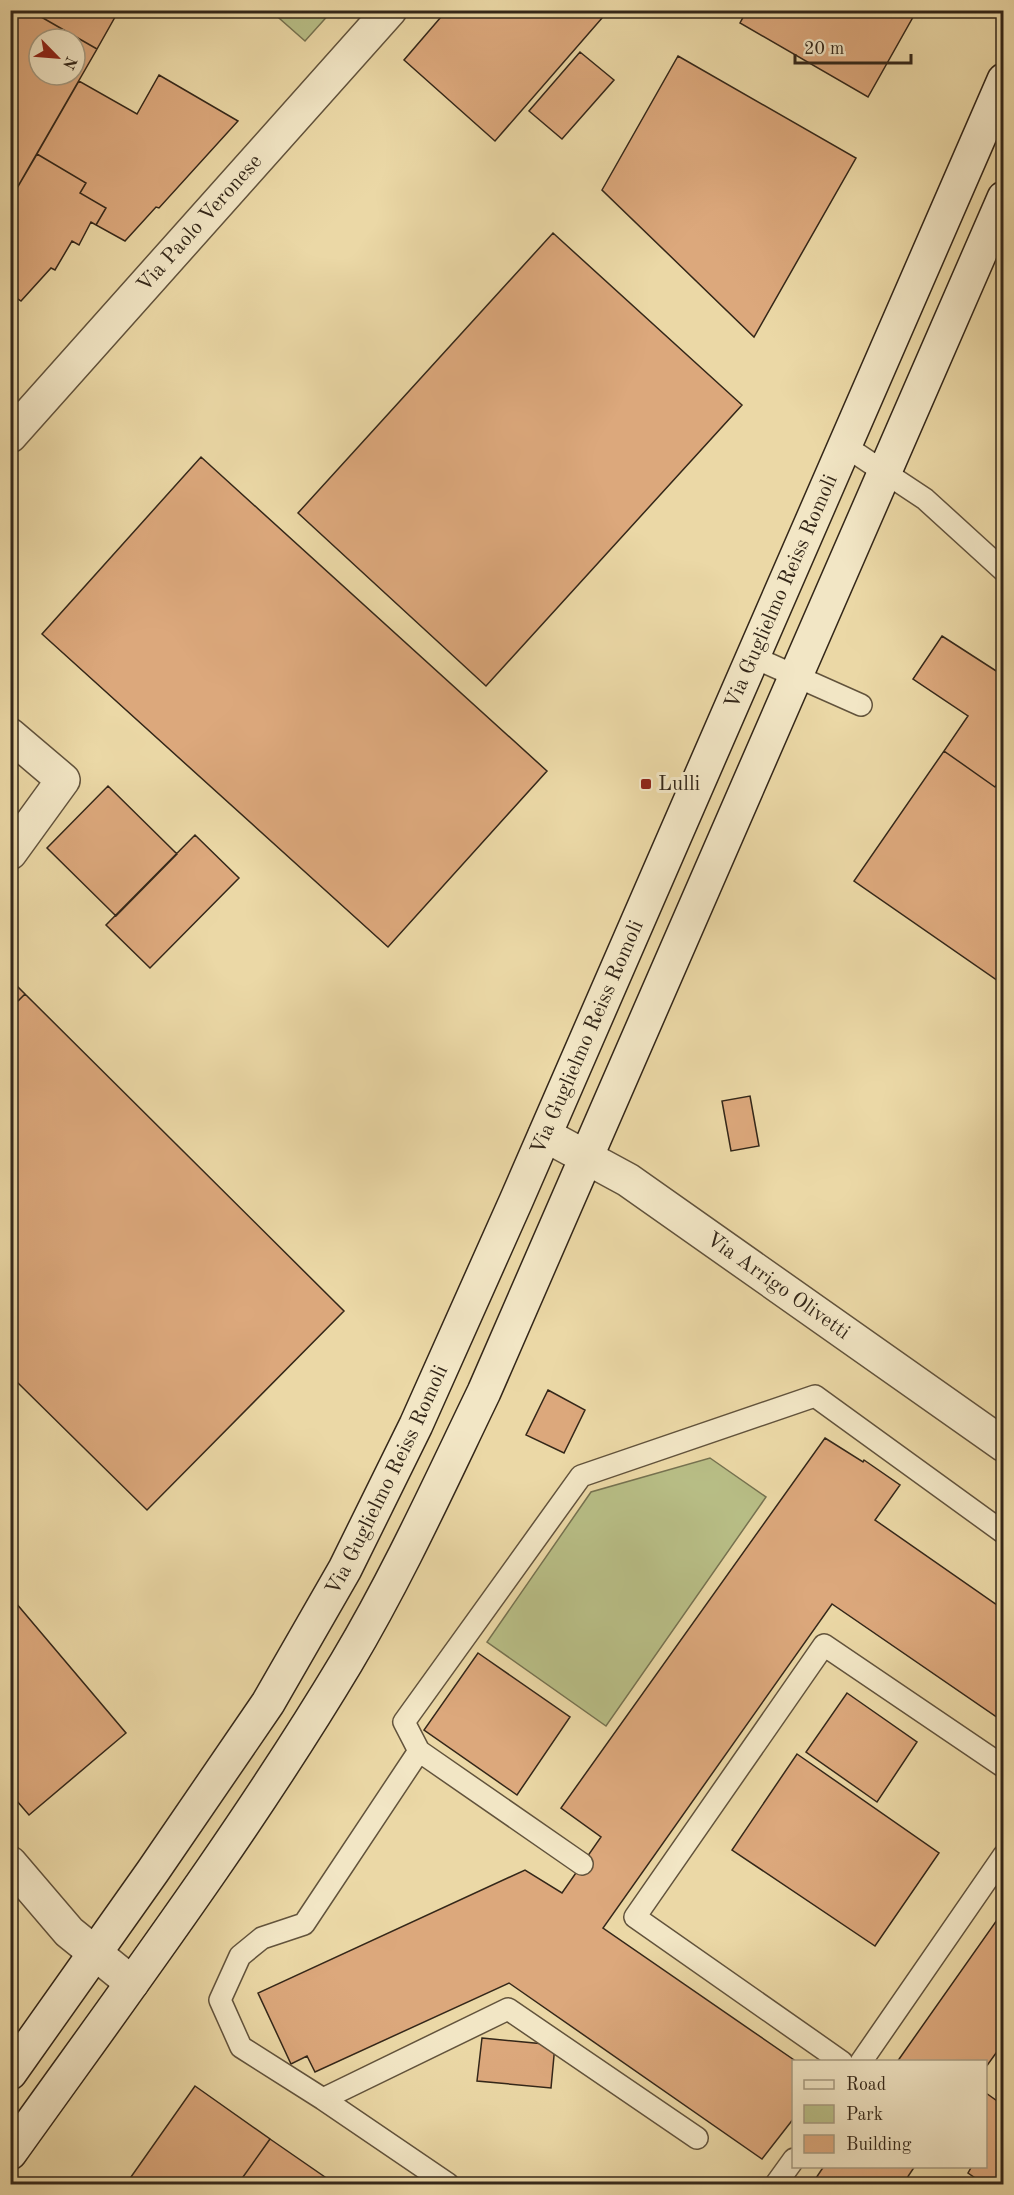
<svg xmlns="http://www.w3.org/2000/svg" width="1014" height="2195" viewBox="0 0 1014 2195" font-family="'Old Standard TT',serif">
<style>
.green{fill:#b8be86;stroke:#767250;stroke-width:1.5}
.building{fill:#dca87c;stroke:#342719;stroke-width:1.5;fill-rule:evenodd}
.lines{fill:none;stroke-linecap:round;stroke-linejoin:round}
.service-casing{stroke:#62533c;stroke-width:24}
.minor-casing{stroke:#62533c;stroke-width:36}
.secondary-casing{stroke:#342719;stroke-width:36}
.service{stroke:#f2e6c5;stroke-width:21}
.minor{stroke:#f2e6c5;stroke-width:33}
.secondary{stroke:#f2e6c5;stroke-width:33}
.poi-dot{fill:#8f2418;stroke:#f2e6c5;stroke-width:2}
.labels{text-anchor:middle;dominant-baseline:central;stroke-width:6;stroke-linejoin:round;paint-order:stroke}
.street-label{font-size:21px;fill:#342719;stroke:#f2e6c5}
.poi-label{font-size:21px;fill:#342719;stroke:#f2e6c5;text-anchor:start}
</style>
<rect width="100%" height="100%" fill="#ebd8a6"/>
<filter id="stains"><feTurbulence type="fractalNoise" baseFrequency=".00333" numOctaves="4"/><feColorMatrix values="0 0 0 0 .2 0 0 0 0 .09 0 0 0 0 .02 0 0 0 .5 -.17"/></filter>
<radialGradient id="worn" r=".72"><stop offset=".6" stop-color="#630" stop-opacity="0"/><stop offset="1" stop-color="#630" stop-opacity=".3"/></radialGradient>
<path class="green" d="M271,11H332L305,41Z
M710,1458L766,1497L606,1726L487,1642L591,1492Z"/>
<path class="building" d="M10,10H29L97,49L10,200ZM39,39H75V75H39Z
M29,10H119L97,49Z
M447,10H609L495,141L404,60Z
M747,10H917L868,97L740,23Z
M580,52L614,80L562,139L529,111Z
M678,56L856,158L754,337L602,190Z
M159,75L238,121L159,208L156,207L125,241L96,225L106,208L80,193L86,183L37,154L79,81L137,114Z
M37,154L86,183L80,193L106,208L96,225L91,222L79,245L72,241L55,270L51,268L21,301L18,299L10,313V200Z
M553,233L742,405L486,686L298,513Z
M201,457L547,771L388,947L42,634Z
M942,636L1004,676V774L995,787L944,751L968,716L913,679Z
M944,751L995,787L1004,774V985L854,881Z
M108,786L177,854L116,916L47,848Z
M195,835L239,878L150,968L106,925Z
M10,979L25,994L10,1009Z
M25,994L344,1311L147,1510L17,1382L10,1383V1009Z
M750,1096L759,1146L731,1151L722,1101Z
M548,1390L585,1410L564,1453L526,1435Z
M825,1438L863,1462L864,1460L900,1485L875,1520L1004,1610V1722L832,1604L603,1928L797,2062H794V2118L762,2159L509,1983L315,2072L307,2056L291,2064L258,1993L525,1870L562,1893L601,1837L561,1808Z
M10,1596L126,1733L29,1815L10,1793Z
M478,1653L570,1717L517,1795L424,1730Z
M847,1693L917,1742L877,1802L806,1752Z
M797,1754L939,1853L875,1946L732,1850Z
M1004,1910V2042L986,2067V2062H897Z
M482,2038L555,2045L551,2088L477,2081Z
M195,2086L270,2139L238,2184H126Z
M986,2093L1004,2106V2184H984L968,2173L972,2166H986Z
M270,2139L335,2184H238Z
M824,2166H915L903,2184H812Z"/>
<g class="lines">
<defs>
<path id="service" d="M845,446L925,499L1004,571
M753,657L861,705
M419,1751L582,1864
M842,2062L635,1917L824,1645L1004,1767
M861,2062L1004,1855
M323,2099L508,2009L697,2138
M448,2184L323,2099L241,2047L220,2000L240,1956L262,1938L304,1924L419,1751L404,1722L581,1476L815,1396L1004,1533
M776,2184L794,2159"/>
<g id="minor">
<path id="s1" d="M10,436L390,10"/>
<path d="M10,735L63,780L10,853"/>
<path id="s2" d="M545,1135L628,1180L1004,1445"/>
<path d="M10,1863L69,1932L132,1983"/>
</g>
<g id="secondary">
<path id="s3" d="M10,2073L153,1871L268,1703L345,1569L416,1425L516,1201L1004,80"/>
<path d="M10,2153C125,1992 244,1833 346,1663C398,1576 440,1483 484,1392L1004,198"/>
</g>
</defs>
<use href="#service" class="service-casing"/>
<use href="#minor" class="minor-casing"/>
<use href="#secondary" class="secondary-casing"/>
<use href="#service" class="service"/>
<use href="#minor" class="minor"/>
<use href="#secondary" class="secondary"/>
</g>
<rect class="poi-dot" x="640" y="778" width="12" height="12" rx="3"/>
<g class="labels">
<g class="street-label">
<text stroke="none"><textPath href="#s1" startOffset="285">Via Paolo Veronese</textPath></text>
<text stroke="none"><textPath href="#s3" startOffset="1676">Via Guglielmo Reiss Romoli</textPath></text>
<text stroke="none"><textPath href="#s3" startOffset="1190">Via Guglielmo Reiss Romoli</textPath></text>
<text stroke="none"><textPath href="#s2" startOffset="278">Via Arrigo Olivetti</textPath></text>
<text stroke="none"><textPath href="#s3" startOffset="704">Via Guglielmo Reiss Romoli</textPath></text>
</g>
<g class="poi-label">
<text x="658" y="784">Lulli</text>
</g>
</g>
<rect width="1014" height="2195" fill="none" stroke="#ebd8a6" stroke-width="36"/>
<rect x="12" y="12" width="990" height="2171" fill="none" stroke="#342719" stroke-width="3"/>
<rect x="18" y="18" width="978" height="2159" fill="none" stroke="#342719" stroke-width="1.5"/>
<rect x="792" y="2060" width="195" height="108" fill="#f2e6c5" stroke="#a69a80" stroke-width="1.5"/>
<rect x="804" y="2080" width="30" height="9" fill="#f2e6c5" stroke="#a69a80" stroke-width="1.5"/>
<text x="846" y="2090" font-size="18" fill="#342719">Road</text>
<rect x="804" y="2105" width="30" height="18" fill="#b8be86" stroke="#a69a80" stroke-width="1.5"/>
<text x="846" y="2120" font-size="18" fill="#342719">Park</text>
<rect x="804" y="2135" width="30" height="18" fill="#dca87c" stroke="#a69a80" stroke-width="1.5"/>
<text x="846" y="2150" font-size="18" fill="#342719">Building</text>
<g transform="translate(57 57) rotate(115)"><circle r="28" fill="#f2e6c5" stroke="#a69a80" stroke-width="1.5"/>
<path d="M0-4.5L10 22L0 15L-10 22Z" fill="#8f2418"/>
<text y="-9" font-size="16" font-weight="bold" text-anchor="middle" fill="#342719">N</text>
</g>
<path d="M795 54v9h116v-9" fill="none" stroke="#342719" stroke-width="3"/>
<text x="804" y="54" font-size="18" fill="#342719" stroke="#f2e6c5" stroke-width="4.5" paint-order="stroke">20 m</text>
<rect width="100%" height="100%" filter="url(#stains)"/>
<rect width="100%" height="100%" fill="url(#worn)"/>
</svg>
